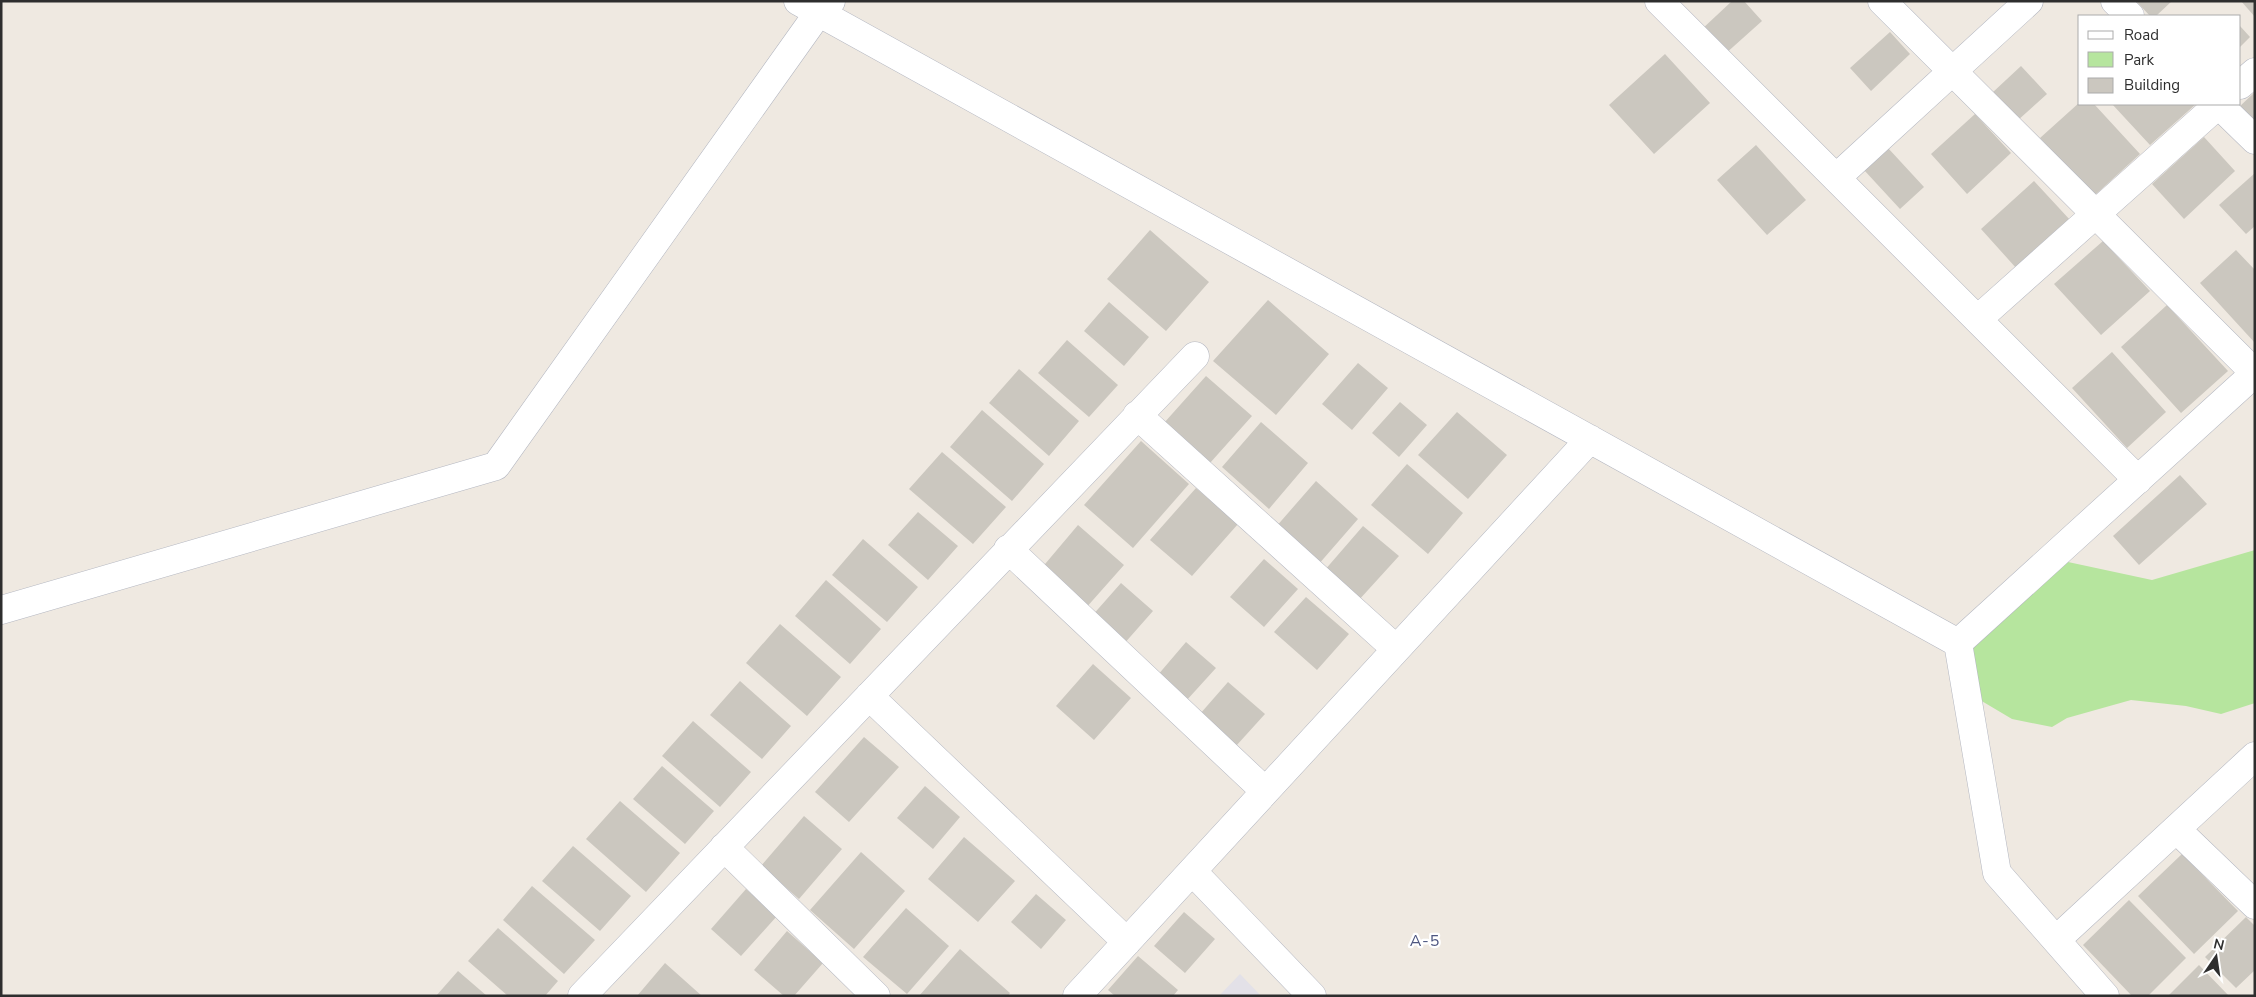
<svg xmlns="http://www.w3.org/2000/svg" width="2256" height="997" viewBox="0 0 2256 997" font-family="'Nunito Sans',sans-serif">
<style>
.industrial{fill:#e3e1e8}
.green{fill:#b6e59e}
.building{fill:#cbc7bf}
.lines{fill:none;stroke-linecap:round;stroke-linejoin:round}
.minor-casing{stroke:#b4b7c1;stroke-width:29}
.minor{stroke:#fff;stroke-width:28}
.labels{text-anchor:middle;dominant-baseline:central;stroke-width:4.5;stroke-linejoin:round;paint-order:stroke}
.neighbourhood-label{font-size:16px;letter-spacing:1px;fill:#4d5680;stroke:#fff}
</style>
<rect width="100%" height="100%" fill="#efe9e1"/>
<path class="industrial" d="M1240,974L1261,996H1219Z"/>
<path class="green" d="M2255,550V703L2221,714L2186,706L2131,700L2067,718L2052,727L2012,719L1980,700L1970,648L2068,562L2152,580Z"/>
<path class="building" d="M1732,1H1744L1762,21L1724,55L1701,30Z
M2136,1H2172L2156,16H2150Z
M2241,1H2255V17Z
M2240,26L2250,37L2240,47Z
M1890,32L1910,54L1871,91L1850,68Z
M1665,54L1710,103L1654,154L1609,105Z
M2021,66L2047,94L2017,121L1992,93Z
M2255,92V124L2239,107Z
M2080,102V104H2094L2140,154L2094,196L2040,138Z
M2112,104H2196L2150,145Z
M1975,114L2011,153L1967,194L1931,154Z
M2204,137L2235,171L2184,219L2152,184Z
M1756,145L1806,200L1767,235L1717,180Z
M1888,148L1924,187L1900,209L1864,170Z
M2255,173V226L2246,234L2219,205Z
M2034,181L2071,221L2017,269L1981,229Z
M1150,230L1209,282L1166,331L1107,279Z
M2103,241L2150,291L2101,335L2054,284Z
M2236,250L2255,270V343L2200,283Z
M1268,300L1329,354L1276,415L1213,361Z
M1109,302L1149,337L1124,366L1084,331Z
M2167,305L2228,371L2181,413L2121,347Z
M1067,340L1118,385L1089,417L1038,373Z
M2112,352L2166,412L2127,448L2072,388Z
M1358,363L1388,388L1352,430L1322,404Z
M1019,369L1079,421L1049,456L989,403Z
M1206,376L1252,416L1210,463L1164,423Z
M1400,402L1427,425L1399,457L1372,433Z
M982,410L1044,464L1012,501L950,447Z
M1457,412L1507,455L1468,499L1418,455Z
M1261,422L1308,463L1269,509L1222,467Z
M1141,441L1189,484L1133,548L1084,505Z
M942,452L1006,507L973,544L909,489Z
M1407,464L1463,513L1428,554L1371,505Z
M2180,475L2207,504L2139,565L2113,536Z
M1316,481L1358,519L1318,565L1275,528Z
M1196,488L1238,524L1192,576L1150,540Z
M918,512L958,546L928,580L888,545Z
M1078,525L1124,565L1085,609L1040,570Z
M1363,526L1399,556L1358,601L1324,571Z
M863,539L918,587L887,622L832,575Z
M1264,559L1298,589L1264,627L1230,597Z
M826,580L881,629L850,664L795,616Z
M1121,583L1153,611L1123,645L1091,617Z
M1306,597L1349,634L1317,670L1274,632Z
M780,624L841,677L807,716L746,663Z
M1186,642L1216,668L1186,701L1157,676Z
M1093,664L1131,698L1094,740L1056,706Z
M740,681L791,726L762,759L710,715Z
M1228,682L1265,714L1236,746L1200,714Z
M693,721L751,772L720,807L662,756Z
M864,737L899,767L849,822L815,792Z
M662,766L714,811L685,844L633,799Z
M925,786L960,817L933,849L897,818Z
M620,801L680,853L646,892L586,839Z
M804,816L842,849L799,899L761,866Z
M964,837L1015,881L978,922L928,879Z
M573,846L631,896L600,931L542,881Z
M861,852L905,891L854,949L810,910Z
M2182,854L2238,911L2194,954L2138,896Z
M532,886L595,940L564,974L503,920Z
M746,889L777,916L741,956L711,929Z
M1036,894L1066,920L1041,949L1011,922Z
M2129,900L2186,958L2148,996H2132L2083,945Z
M906,908L949,946L907,994L863,957Z
M1184,912L1215,939L1185,973L1154,946Z
M2246,917L2255,926V970L2236,988L2205,957Z
M498,928L558,981L545,996H508L468,961Z
M787,931L823,963L794,996H784L754,970Z
M960,949L1010,993L1008,996H919Z
M1138,956L1178,990L1173,996H1115L1108,990Z
M665,963L702,996H637Z
M2199,965L2229,996H2168Z
M458,971L487,996H436Z"/>
<g class="lines">
<defs>
<path id="minor" d="M798,1L1958,643L1997,873L2105,996
M1659,1L2138,480
M1882,1L2255,373
M2115,1L2130,16
M2240,85L2255,72
M2218,104L2255,140
M1836,178L2029,1
M1978,319L2219,104
M1137,415L1396,649
M1008,549L1265,791
M1,610L496,466L819,12L831,1
M1958,643L2255,373
M869,696L1127,942
M2176,829L2255,905
M724,847L876,996
M1192,871L1312,996
M2056,940L2255,756
M582,996L1195,356
M1077,996L1590,439"/>
</defs>
<use href="#minor" class="minor-casing"/>
<use href="#minor" class="minor"/>
</g>
<g class="labels">
<g class="neighbourhood-label">
<text x="1425" y="941">A-5</text>
</g>
</g>
<rect width="2256" height="997" fill="none" stroke="#2e2e2e" stroke-width="5"/>
<rect x="2078" y="15" width="162" height="90" fill="#ffffff" stroke="#ababab"/>
<rect x="2088" y="31" width="25" height="8" fill="#ffffff" stroke="#ababab"/>
<text x="2124" y="40" font-size="15" fill="#2e2e2e">Road</text>
<rect x="2088" y="52" width="25" height="15" fill="#b6e59e" stroke="#ababab"/>
<text x="2124" y="65" font-size="15" fill="#2e2e2e">Park</text>
<rect x="2088" y="78" width="25" height="15" fill="#cbc7bf" stroke="#ababab"/>
<text x="2124" y="90" font-size="15" fill="#2e2e2e">Building</text>
<g transform="translate(2216 957) rotate(13)" stroke="#ffffff" stroke-width="4" paint-order="stroke">
<path d="M0-4L9 19L0 12L-9 19Z" fill="#2e2e2e"/>
<text y="-8" font-size="14" font-weight="bold" text-anchor="middle" fill="#2e2e2e">N</text>
</g>
</svg>
